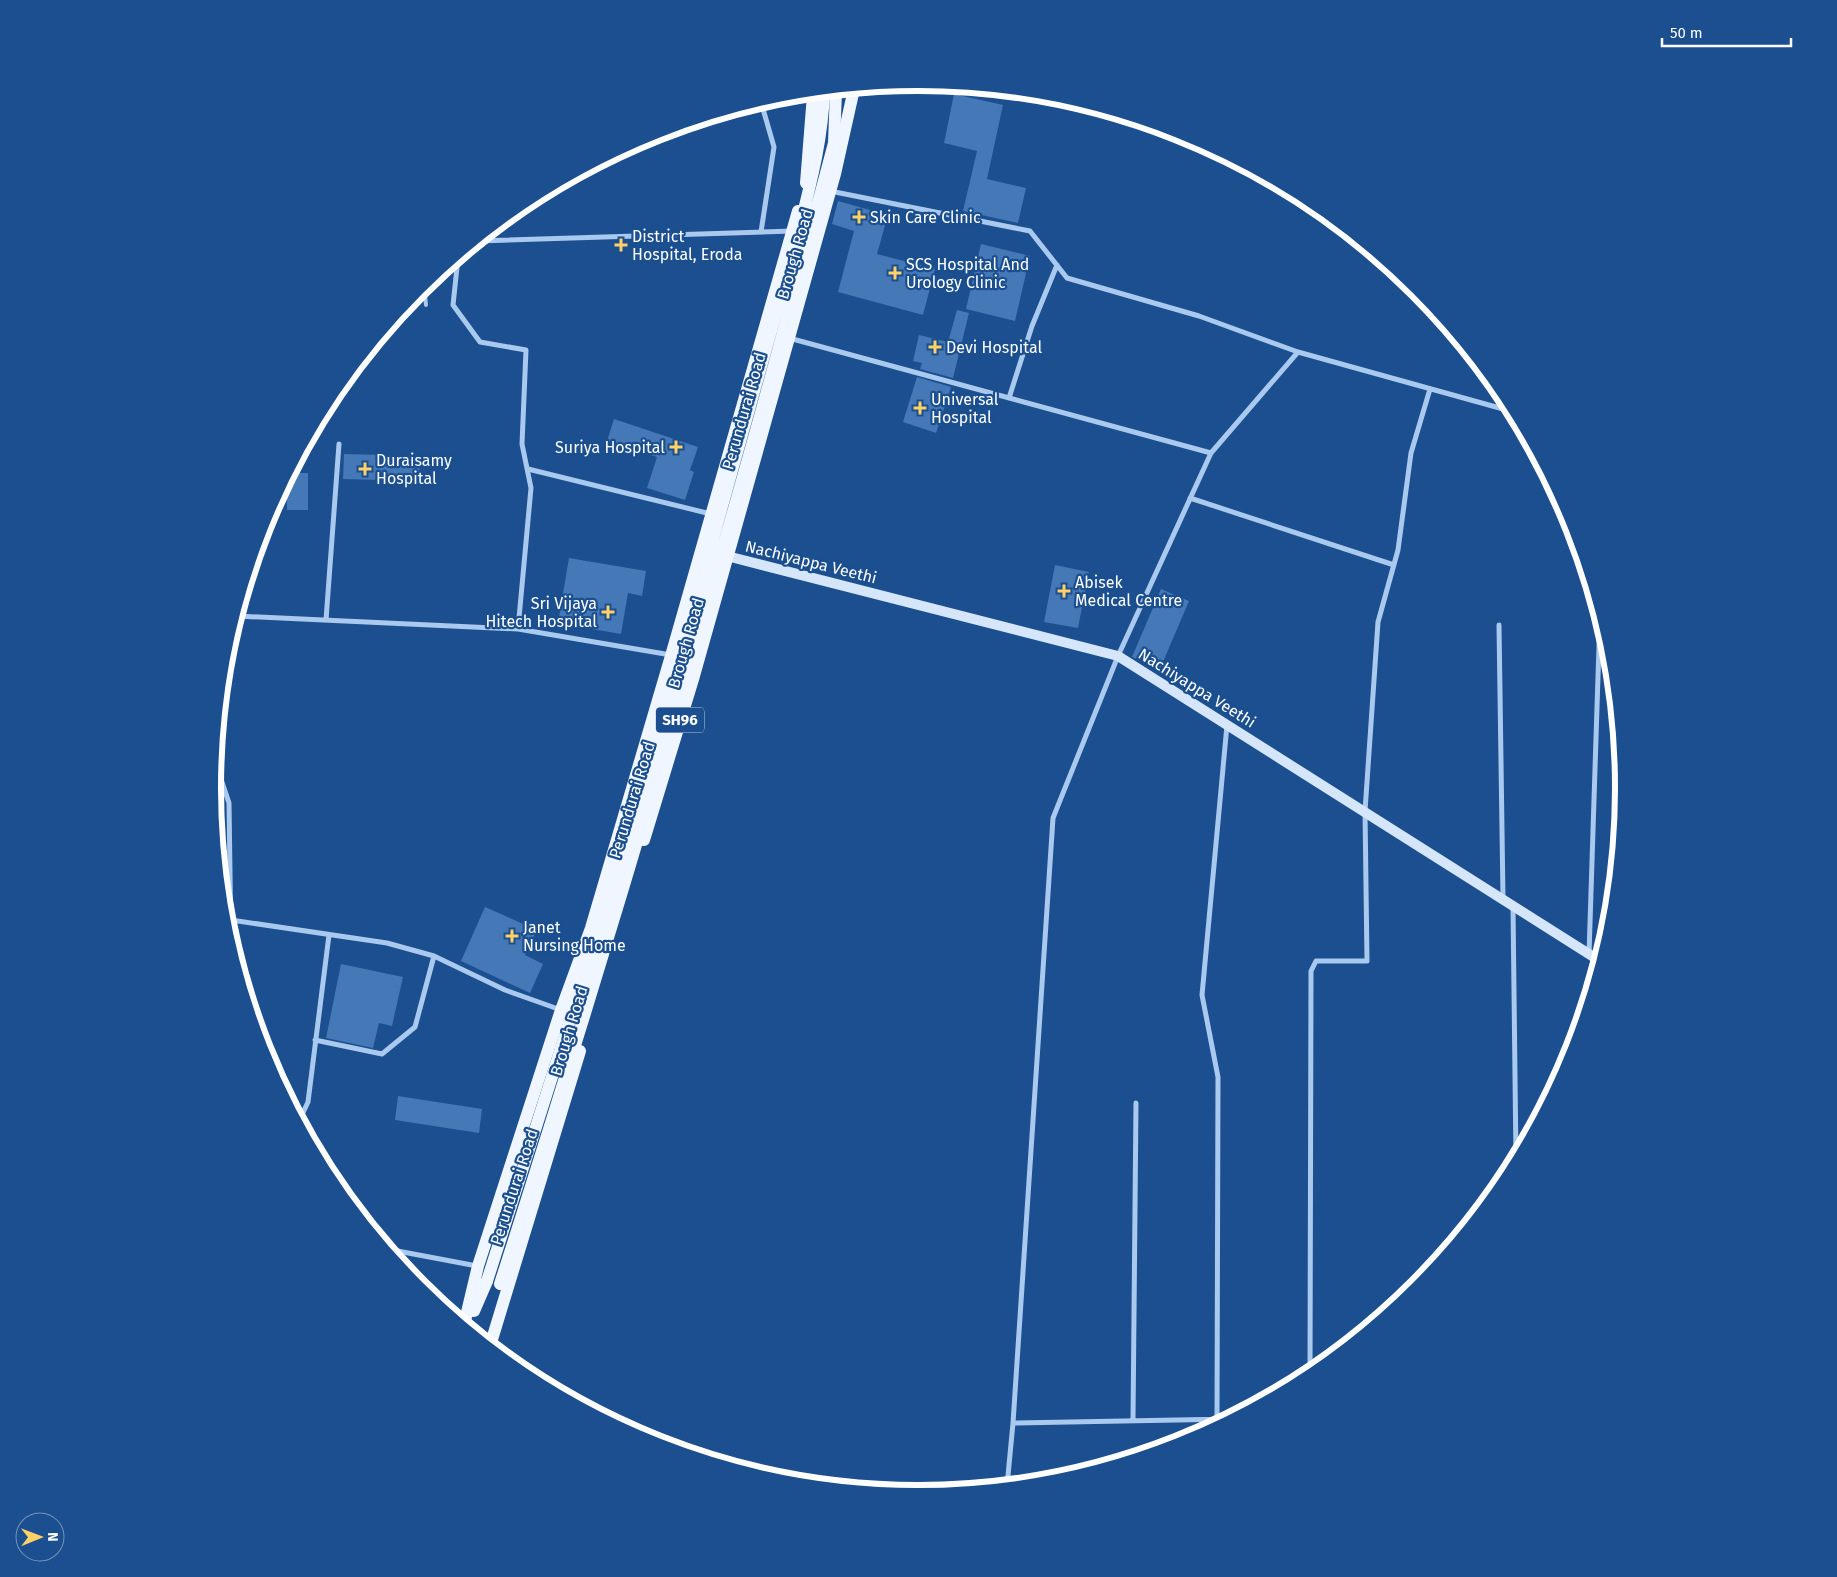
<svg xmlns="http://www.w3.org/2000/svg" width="1837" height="1577" viewBox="0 0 1837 1577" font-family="'Fira Sans',sans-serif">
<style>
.building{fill:#4478b7}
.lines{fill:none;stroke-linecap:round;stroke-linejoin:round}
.lane{stroke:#a9c9ee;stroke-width:4}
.street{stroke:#a9c9ee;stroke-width:5}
.secondary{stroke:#d6e6fa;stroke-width:10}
.primary{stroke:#f0f6ff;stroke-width:12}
.primary-bridge{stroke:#f0f6ff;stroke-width:12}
.poi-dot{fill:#ffd166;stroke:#1b4f8f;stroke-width:2}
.labels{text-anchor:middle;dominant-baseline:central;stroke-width:4.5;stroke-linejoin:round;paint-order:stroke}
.shield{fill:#1b4f8f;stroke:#bbcadd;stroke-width:1}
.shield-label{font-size:15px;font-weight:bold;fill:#fff}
.poi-label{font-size:16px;fill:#fff;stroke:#1b4f8f;text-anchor:start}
.street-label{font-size:16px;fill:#fff;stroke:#1b4f8f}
.rim{fill:none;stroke:#fff;stroke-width:6}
</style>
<rect width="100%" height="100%" fill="#1b4f8f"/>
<path class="building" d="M954,94L1003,105L987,179L1026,188L1018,223L963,211L977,151L944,143Z
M838,201L888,215L877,254L935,269L923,315L838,292L854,231L832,224Z
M981,244L1030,256L1015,321L966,309Z
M957,310L969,313L953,378L920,369L922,363L913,361L919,335L948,342Z
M917,377L951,387L936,433L903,422Z
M614,419L698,447L690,470L694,472L685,500L647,488L657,457L607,441Z
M344,454L420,456L419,481L343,479Z
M290,473H308V510H287V480Z
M569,558L646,571L642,596L628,593L621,634L558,623Z
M1055,565L1089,572L1078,628L1044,622Z
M1161,589L1189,601L1160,669L1132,657Z
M485,907L537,930L525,955L543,964L530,993L461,961Z
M341,964L403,977L392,1026L379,1023L373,1048L326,1038Z
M398,1096L482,1109L479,1133L395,1120Z"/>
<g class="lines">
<path class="lane" d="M424,285L426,305"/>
<path class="street" d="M761,102L774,147L761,232
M830,191L1030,231L1067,278L1199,316L1298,352
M478,241L792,231
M458,258L453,305L480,342L526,350L522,444L531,488L518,629
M789,338L1211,453
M1009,398L1032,326L1057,265
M528,469L711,514
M1190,498L1394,565
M237,616L518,629L671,655
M326,620L339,444
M1499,625L1503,898
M213,782H222L229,803L231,942
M1513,906L1516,1161
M231,920L387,943L434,956L505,990L561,1010
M1589,954L1600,615
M315,1040L382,1054L415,1027L434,956
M299,1121L308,1102L329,935
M387,1249L477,1266
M1310,1376L1311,971L1316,961H1367L1365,811L1378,622L1398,550L1411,453L1430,389
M1217,1419L1218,1077L1202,995L1227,725
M1133,1421L1136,1103
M1013,1423L1053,818L1118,656L1211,453L1298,352L1514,412
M1007,1486L1013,1423L1230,1419"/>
<path class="secondary" d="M723,555L1118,656L1600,961"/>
<path class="primary" d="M806,183L813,95
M644,840L694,676L835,174L854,89
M474,1311L487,1281
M464,1325L478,1266L561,1010L591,928L671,656L798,211
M490,1346L580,1051"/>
<path class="primary-bridge" d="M812,93L821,117
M487,1281L640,800L798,234C810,185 822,143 824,92
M500,1284C621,906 733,526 834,143L836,91"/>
</g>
<g class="poi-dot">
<path d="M856.5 209.5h5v5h5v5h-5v5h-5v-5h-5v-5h5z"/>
<path d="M618.5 237.5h5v5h5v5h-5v5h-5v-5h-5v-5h5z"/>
<path d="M892.5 265.5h5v5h5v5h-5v5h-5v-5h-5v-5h5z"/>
<path d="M932.5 339.5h5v5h5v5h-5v5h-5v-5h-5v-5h5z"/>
<path d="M917.5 400.5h5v5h5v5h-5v5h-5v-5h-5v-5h5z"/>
<path d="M673.5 439.5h5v5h5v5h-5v5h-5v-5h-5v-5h5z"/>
<path d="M362.5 461.5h5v5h5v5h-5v5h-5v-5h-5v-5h5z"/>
<path d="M1061.5 583.5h5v5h5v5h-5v5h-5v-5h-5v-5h5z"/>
<path d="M605.5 604.5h5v5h5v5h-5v5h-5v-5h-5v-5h5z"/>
<path d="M509.5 928.5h5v5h5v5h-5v5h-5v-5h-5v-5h5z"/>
</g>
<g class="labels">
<rect class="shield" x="656" y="707.5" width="48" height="25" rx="4"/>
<g class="shield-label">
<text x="680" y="720">SH96</text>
</g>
<g class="poi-label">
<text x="870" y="217">Skin Care Clinic</text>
<text x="632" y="236">District<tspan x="632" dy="18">Hospital, Eroda</tspan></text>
<text x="906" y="264">SCS Hospital And<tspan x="906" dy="18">Urology Clinic</tspan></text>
<text x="946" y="347">Devi Hospital</text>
<text x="931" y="399">Universal<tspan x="931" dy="18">Hospital</tspan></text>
<text x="665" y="447" text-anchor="end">Suriya Hospital</text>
<text x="376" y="460">Duraisamy<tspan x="376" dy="18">Hospital</tspan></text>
<text x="1075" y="582">Abisek<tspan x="1075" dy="18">Medical Centre</tspan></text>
<text x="597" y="603" text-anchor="end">Sri Vijaya<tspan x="597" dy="18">Hitech Hospital</tspan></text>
<text x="523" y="927">Janet<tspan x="523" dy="18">Nursing Home</tspan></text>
</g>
<g class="street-label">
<text transform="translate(795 254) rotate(-74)">Brough Road</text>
<text transform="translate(744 411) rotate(-74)">Perundurai Road</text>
<text transform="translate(811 562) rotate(14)">Nachiyappa Veethi</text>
<text transform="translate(686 643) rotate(-74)">Brough Road</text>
<text transform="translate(1197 688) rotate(32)">Nachiyappa Veethi</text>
<text transform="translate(632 800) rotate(-73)">Perundurai Road</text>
<text transform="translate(569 1031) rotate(-73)">Brough Road</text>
<text transform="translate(514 1187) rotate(-72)">Perundurai Road</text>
</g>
</g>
<path d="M0 0H1837V1577H0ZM221 788a697 697 0 1 1 1394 0a697 697 0 1 1-1394 0Z" fill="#1b4f8f" fill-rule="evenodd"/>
<path class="rim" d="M221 788a697 697 0 1 1 1394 0a697 697 0 1 1-1394 0Z"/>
<g transform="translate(40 1537) rotate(89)"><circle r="24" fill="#1b4f8f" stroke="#7695bc"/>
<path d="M0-4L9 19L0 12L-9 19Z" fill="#ffd166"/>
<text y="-8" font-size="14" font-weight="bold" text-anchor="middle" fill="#ffffff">N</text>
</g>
<path d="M1662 38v8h129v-8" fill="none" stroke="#ffffff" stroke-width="2.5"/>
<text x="1670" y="38" font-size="15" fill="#ffffff" stroke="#1b4f8f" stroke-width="4" paint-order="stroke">50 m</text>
</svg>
